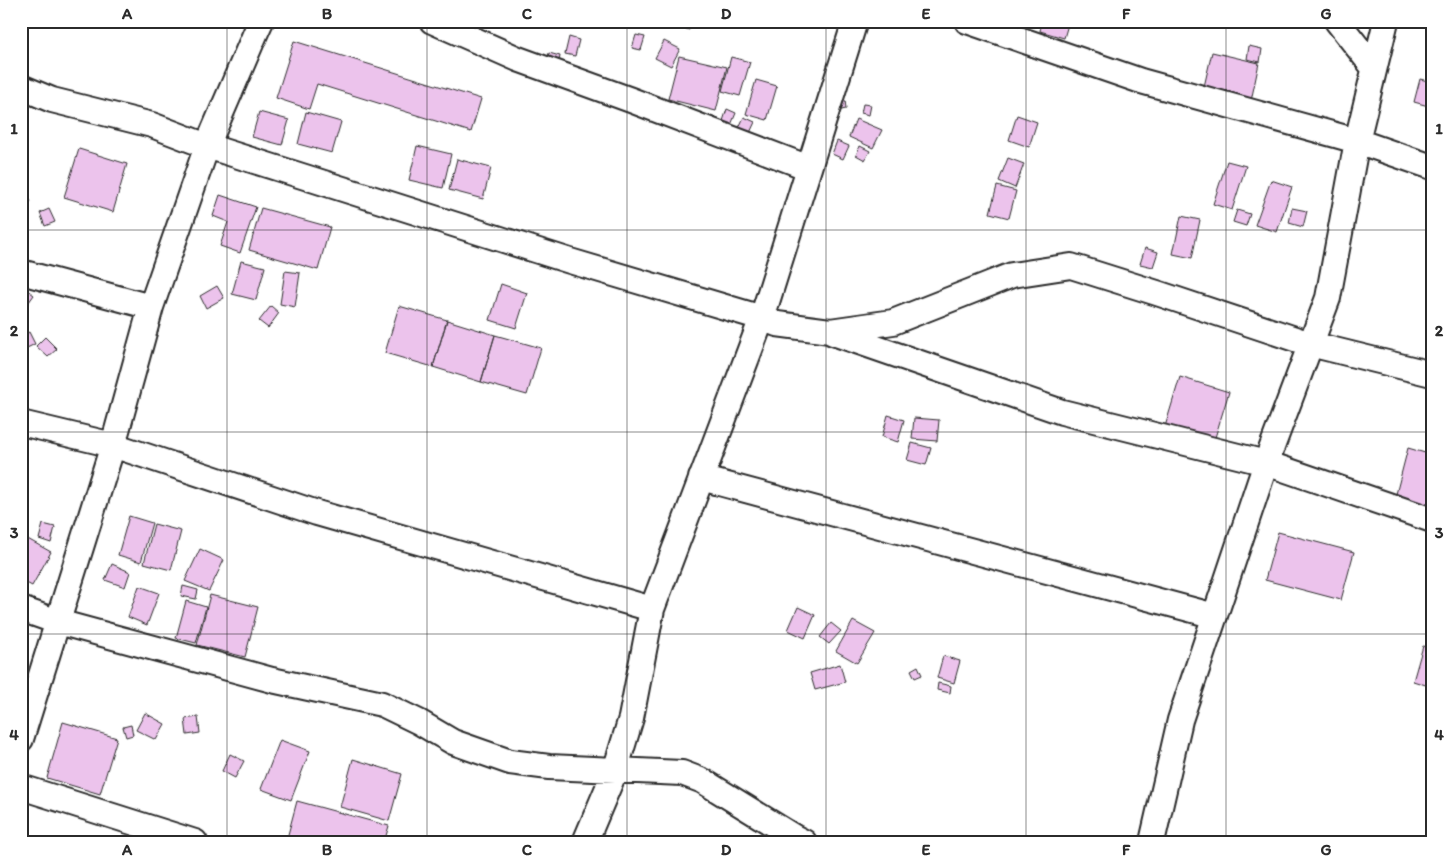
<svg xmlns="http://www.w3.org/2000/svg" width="1453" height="863" viewBox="0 0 1453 863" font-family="Itim,sans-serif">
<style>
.building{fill:#ecc3ec;stroke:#2b2b2b}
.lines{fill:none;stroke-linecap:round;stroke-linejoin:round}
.minor-casing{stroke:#2b2b2b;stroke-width:28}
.minor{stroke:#fff;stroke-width:24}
.grid{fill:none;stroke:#2b2b2b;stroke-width:1;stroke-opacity:0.55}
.neatline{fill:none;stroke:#2b2b2b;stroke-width:2}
.grid-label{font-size:16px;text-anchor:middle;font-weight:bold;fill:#2b2b2b}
</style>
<rect width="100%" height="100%" fill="#fff"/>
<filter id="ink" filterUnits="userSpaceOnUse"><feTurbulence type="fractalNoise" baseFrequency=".02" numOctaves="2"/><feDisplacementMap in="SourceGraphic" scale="10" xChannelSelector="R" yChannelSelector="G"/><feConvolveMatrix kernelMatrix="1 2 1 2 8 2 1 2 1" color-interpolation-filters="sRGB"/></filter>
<g filter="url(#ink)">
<path class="building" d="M560,21H581L580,28L560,24Z
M645,21H657L647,26Z
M671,21H691L689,30L670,24Z
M1042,21H1069L1064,38L1040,31Z
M636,35L645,37L641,50L632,48Z
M569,37L579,40L575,56L565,54Z
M294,41L481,99L471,132L317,84L309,109L276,98Z
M664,41L680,49L671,66L655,58Z
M1249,46L1262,49L1260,62L1247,59Z
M1212,52L1259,63L1251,101L1203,91Z
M549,53L560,56L558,67L546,64Z
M679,56L727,67L716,111L668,99Z
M731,57L750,62L740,96L722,91Z
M1420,79L1432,82V107L1414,102Z
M756,80L777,86L767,120L746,114Z
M845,100L846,109L837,111L836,101Z
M863,104L871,105L869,115L861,113Z
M727,109L736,113L731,125L723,121Z
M259,112L289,120L282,145L252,137Z
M306,112L341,122L332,153L298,144Z
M1017,115L1037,122L1029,147L1009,140Z
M744,117L755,122L748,137L737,132Z
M856,119L882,130L873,148L849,137Z
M837,141L849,146L843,159L832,154Z
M417,146L451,154L443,188L409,180Z
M860,146L870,151L865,160L856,155Z
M79,149L127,164L113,212L64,197Z
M1008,158L1024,164L1015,188L999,181Z
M457,159L491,168L483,199L449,190Z
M1227,161L1246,166L1232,210L1213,204Z
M1271,180L1292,187L1277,232L1255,225Z
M997,186L1016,191L1009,218L990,213Z
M21,192L31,201L21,212Z
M220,195L256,207L240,253L220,246L228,222L213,216Z
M261,208L330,227L318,270L249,250Z
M1292,208L1307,211L1303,227L1289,223Z
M49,209L55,222L45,226L40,213Z
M1237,210L1250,214L1246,226L1233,222Z
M1181,216L1200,220L1192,258L1173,254Z
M1145,248L1158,252L1153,267L1140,264Z
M241,261L265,267L256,300L232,294Z
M285,271L300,273L295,307L280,304Z
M501,284L527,293L516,328L490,320Z
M22,286L34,295L23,310L21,308Z
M217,286L224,298L206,308L200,296Z
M271,306L279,313L268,328L259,321Z
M399,306L447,320L433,367L385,353Z
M447,320L495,335L481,382L433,367Z
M29,332L35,344L23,350L21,346V336Z
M495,335L541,348L527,395L481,382Z
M45,337L57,349L48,357L36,346Z
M1180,377L1229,392L1213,444L1164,430Z
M888,415L904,420L898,442L882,437Z
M914,418L939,420L937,441L912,439Z
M912,443L931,448L926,465L907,460Z
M1408,448L1432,455V508L1395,498Z
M21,508L29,512L23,525L21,524Z
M129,516L152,523L141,562L118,555Z
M43,524L55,527L51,543L39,539Z
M154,524L181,531L171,570L144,563Z
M1278,532L1354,552L1341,600L1265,580Z
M24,537L51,552L32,586L21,580V542Z
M200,549L224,560L209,591L185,581Z
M112,564L130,572L125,587L105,580Z
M139,586L159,593L147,625L128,617Z
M183,586L198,590L196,599L181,596Z
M210,595L258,607L245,657L197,645Z
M186,601L206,607L196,643L176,638Z
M798,607L815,615L805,638L788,630Z
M853,621L875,633L857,663L836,651Z
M831,623L841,631L829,644L820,637Z
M1423,646L1432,649V687L1413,681Z
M943,656L960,661L954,683L937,678Z
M840,664L845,682L815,690L810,673Z
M918,666L922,675L915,678L911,670Z
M938,683L951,686L950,693L937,690Z
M145,713L165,724L156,740L136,730Z
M198,717L200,733L187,735L185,719Z
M63,722L117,738L100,794L47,778Z
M131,725L133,735L126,737L123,727Z
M280,740L310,751L291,800L261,789Z
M230,754L244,761L235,778L222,771Z
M353,759L402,774L389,821L340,807Z
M297,801L389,826L384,842H286Z"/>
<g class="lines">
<defs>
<path id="minor" d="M432,21L518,59L631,100L809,168
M967,21L1141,81L1357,141L1432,167
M1337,21L1374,68
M21,87L52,100L152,125L207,146L283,170L570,261L762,318L777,324L830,331L893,322L1012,275L1071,266L1157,293L1310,344L1432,374
M21,272L151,307
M833,333L1062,412L1266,463L1432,520
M21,423L113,445L317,513L652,609
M701,478L1215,616
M21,609L58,622L272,680L382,704L419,722L453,742L510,762L549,767L682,773L703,781L794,837L804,842
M21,739L113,445L151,307L207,146L256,32L261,21
M21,787L195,842
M585,842L615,771L631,718L652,609L762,318L855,21
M1152,842L1180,720L1266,463L1328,298L1357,141L1386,21"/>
</defs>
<use href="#minor" class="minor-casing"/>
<use href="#minor" class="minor"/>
</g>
</g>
<path class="grid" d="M227,21V842M427,21V842M627,21V842M826,21V842M1026,21V842M1226,21V842M21,230H1432M21,432H1432M21,634H1432"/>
<rect width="1453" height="863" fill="none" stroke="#fff" stroke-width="55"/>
<rect x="28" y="28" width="1398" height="808" class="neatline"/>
<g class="grid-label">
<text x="127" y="19">A</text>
<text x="327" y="19">B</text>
<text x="527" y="19">C</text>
<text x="726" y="19">D</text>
<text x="926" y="19">E</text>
<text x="1126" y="19">F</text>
<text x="1326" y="19">G</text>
<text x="14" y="134">1</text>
<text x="1439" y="134">1</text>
<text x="14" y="336">2</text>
<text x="1439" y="336">2</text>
<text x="14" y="538">3</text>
<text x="1439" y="538">3</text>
<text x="14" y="740">4</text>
<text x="1439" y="740">4</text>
<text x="127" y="855">A</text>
<text x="327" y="855">B</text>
<text x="527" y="855">C</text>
<text x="726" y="855">D</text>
<text x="926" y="855">E</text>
<text x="1126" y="855">F</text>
<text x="1326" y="855">G</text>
</g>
</svg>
